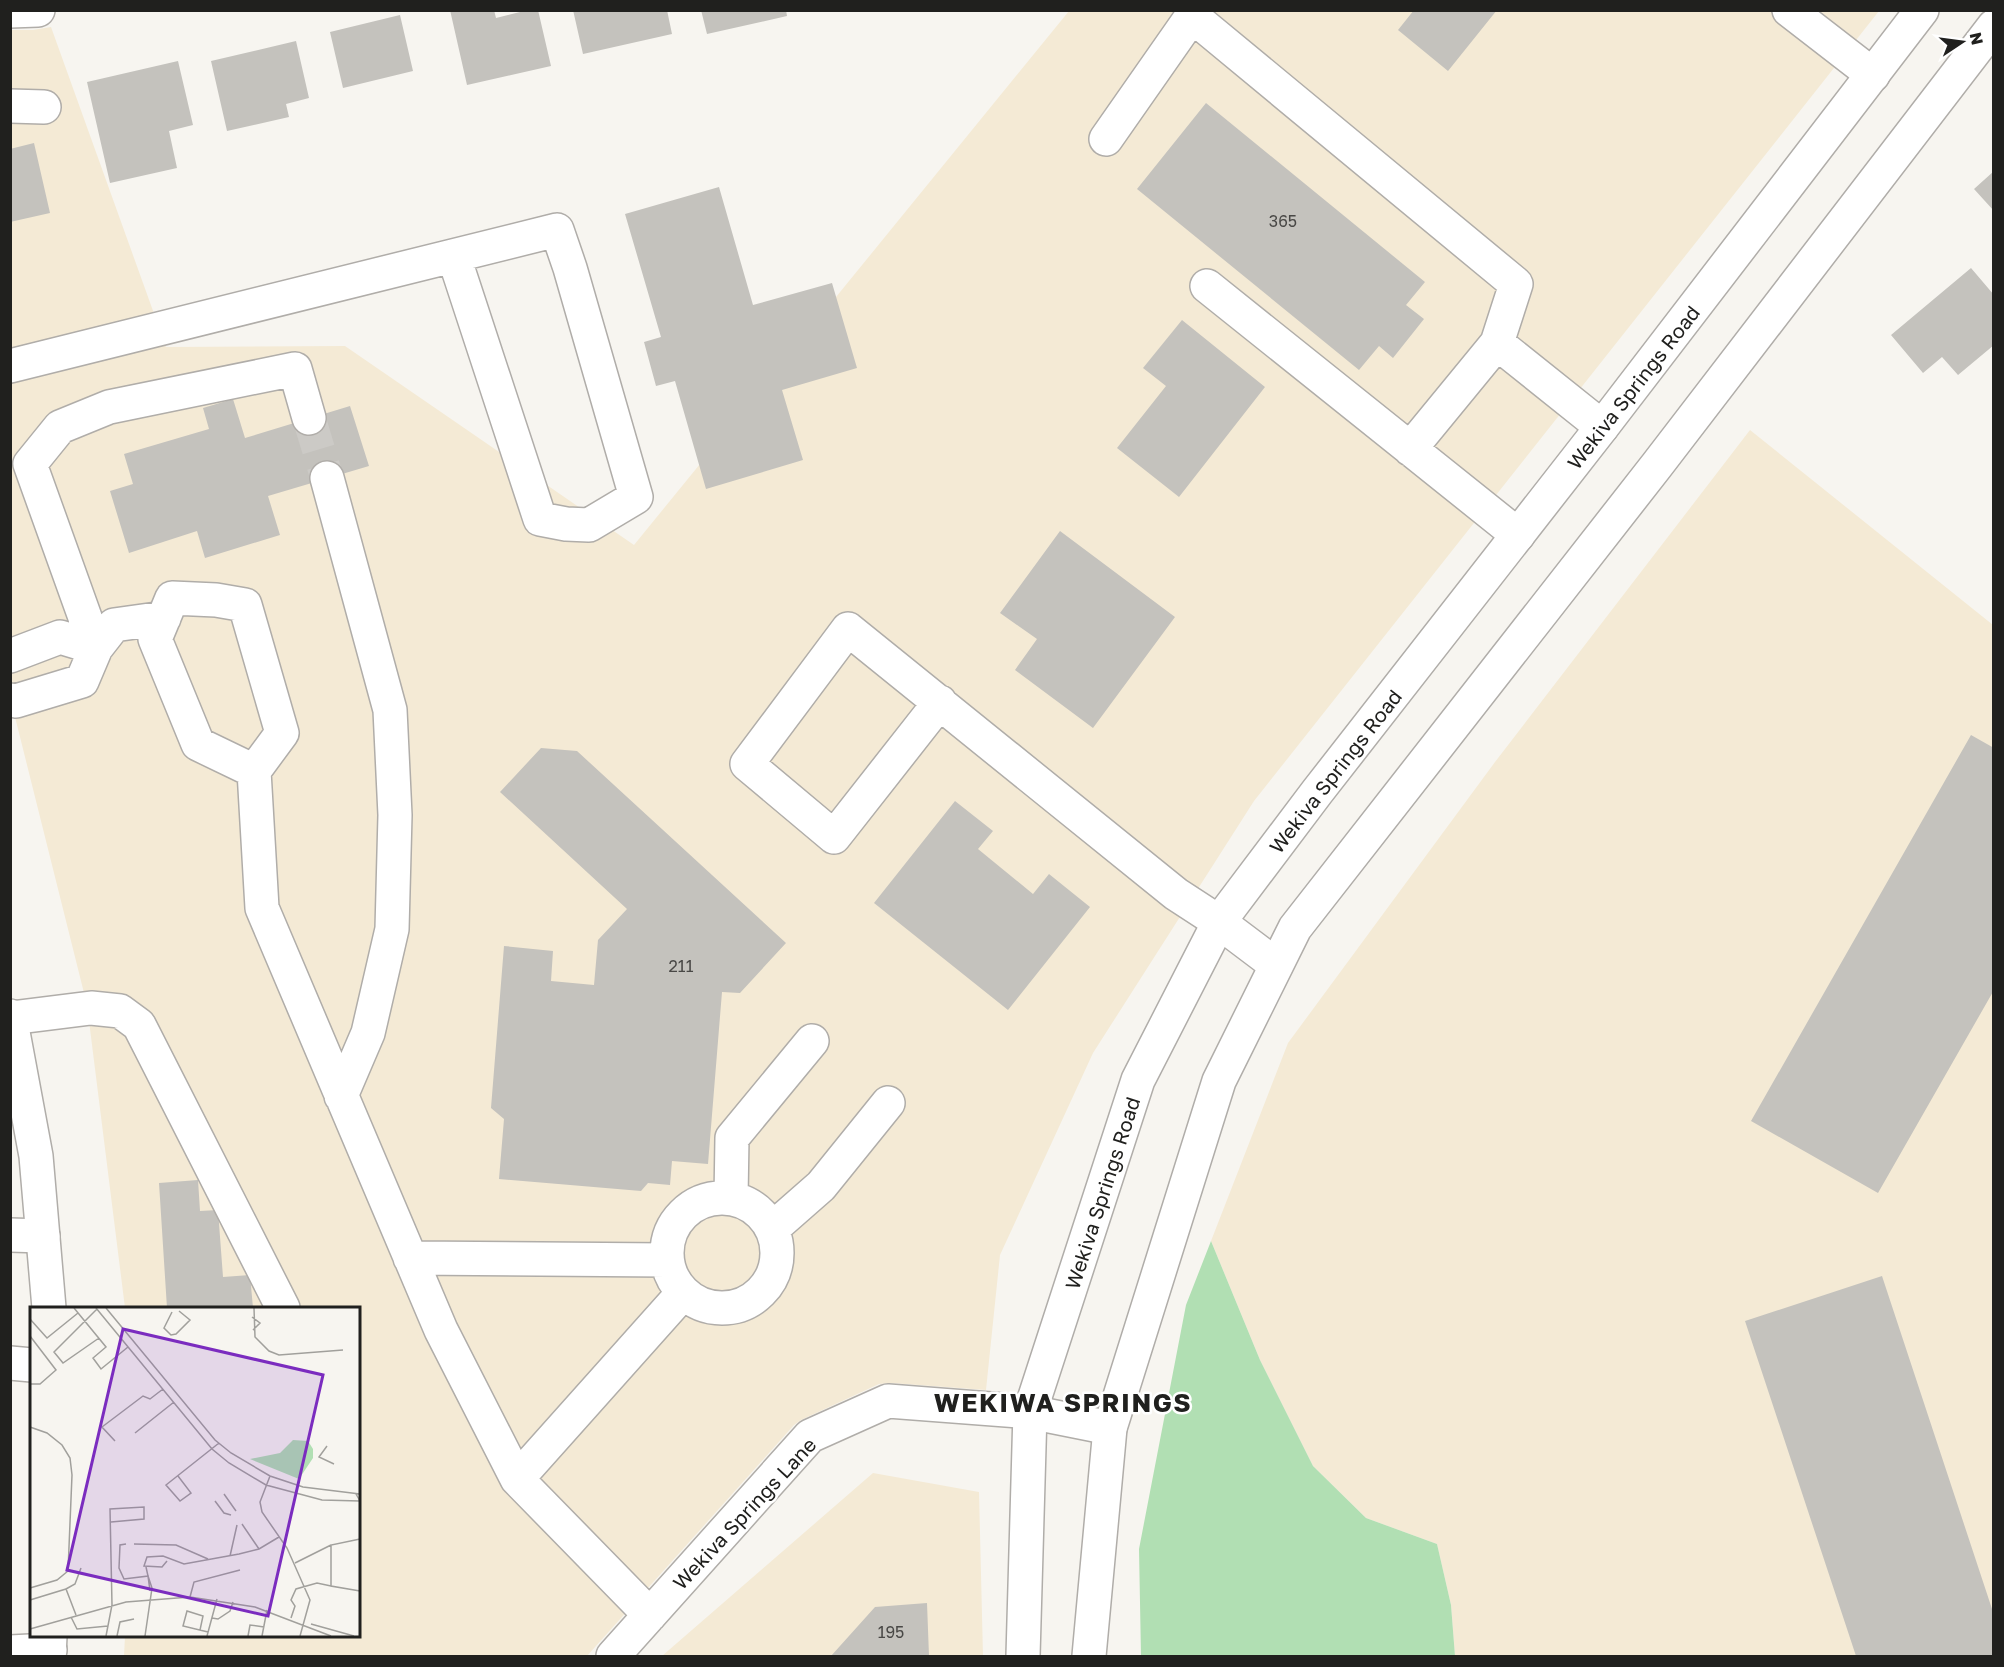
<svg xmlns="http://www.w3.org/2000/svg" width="2004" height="1667" viewBox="0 0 2004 1667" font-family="'Golos Text',sans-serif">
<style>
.commercial{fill:#f4ead5}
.green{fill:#b1dfb3}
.building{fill:#c4c2bd}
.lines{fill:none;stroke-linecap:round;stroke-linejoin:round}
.minor-tunnel{stroke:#cccac6;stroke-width:33;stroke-dasharray:33 16;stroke-linecap:butt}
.minor-casing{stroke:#b0ada9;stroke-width:36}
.major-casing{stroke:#b0ada9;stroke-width:36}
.minor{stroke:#fff;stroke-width:33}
.major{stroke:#fff;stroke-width:33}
.labels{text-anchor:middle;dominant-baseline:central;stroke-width:5;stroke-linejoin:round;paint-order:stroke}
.number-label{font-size:16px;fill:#494846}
.street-label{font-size:20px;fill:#20201e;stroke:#fff}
.district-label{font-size:26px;font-weight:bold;letter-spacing:1.5px;fill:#20201e;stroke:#fff}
.inset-road{fill:none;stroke:#a1a09c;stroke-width:1.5}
.view{fill:#7b2cbf;fill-opacity:0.15;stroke:#7b2cbf;stroke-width:3}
.inset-edge{fill:none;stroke:#20201e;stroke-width:3}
</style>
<rect width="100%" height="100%" fill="#f7f5f0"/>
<path class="commercial" d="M1069,11H1879L1254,801L1093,1053L1000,1255L986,1390L891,1383L879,1384L801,1420L794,1425L587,1656H124L125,1636H358V1308H125L87,1005L11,701L10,30H33L51,27L166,347L345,346L634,545Z
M1750,430L1993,625V1656H1455L1451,1605L1437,1544L1366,1518L1313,1466L1260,1360L1211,1241L1288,1043L1495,762Z
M873,1473L979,1492L983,1656H662Z"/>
<path class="green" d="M1211,1241L1260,1360L1313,1466L1366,1518L1437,1544L1451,1605L1455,1656H1141L1139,1549L1186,1305Z"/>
<path class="building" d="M450,10H494L496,18L528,10H538L551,66L467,85Z
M573,10H667L672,34L583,54Z
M701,10H786L787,16L707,34Z
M1414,10H1497L1448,71L1398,30Z
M400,15L413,71L343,88L330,32Z
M296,41L309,98L286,104L289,117L227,131L211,61Z
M178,61L193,125L169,131L177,168L110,183L87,82Z
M1206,103L1425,282L1406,305L1424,319L1393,358L1379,346L1359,370L1137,189Z
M34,143L50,213L10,222V149Z
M1994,171V211L1974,189Z
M719,187L753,305L832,283L857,368L782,390L803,460L706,489L675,381L656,386L644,342L661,337L625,214Z
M1971,268L1994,295V345L1958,375L1942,357L1923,373L1891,335Z
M1182,320L1265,387L1179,497L1117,448L1166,386L1143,368Z
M233,399L245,438L350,406L369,466L268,496L280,535L205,558L197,531L129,553L110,491L133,484L124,454L209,429L203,408Z
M1060,531L1175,617L1093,728L1015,670L1037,639L1000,613Z
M1971,735L1994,748V990L1878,1193L1751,1121Z
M541,748L577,751L786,943L740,993L722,992L708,1164L672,1161L670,1185L648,1183L641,1191L499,1179L504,1119L491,1108L504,946L553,951L551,981L594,985L598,940L627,909L500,792Z
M955,801L993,831L978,849L1033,894L1049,874L1090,907L1008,1010L874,903Z
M198,1180L200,1211L218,1210L223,1277L250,1275L253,1308H167L159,1183Z
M1882,1276L1994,1615V1656H1856L1745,1321Z
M927,1603L929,1656H831L875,1607Z"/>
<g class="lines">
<path class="minor-tunnel" d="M309,418L327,478"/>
<defs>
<path id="minor" d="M1789,10L1873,75
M10,11L38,10
M10,106L44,107
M1106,139L1192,16L1516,284L1497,343L1602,427
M1207,286L1518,535
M10,366L557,230L570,268L636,497L589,525L566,524L540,519L454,257
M1410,449L1497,343
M327,478L390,710L395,815L392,929L368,1033L341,1096
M96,648L30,464L60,427L109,407L295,369L309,418
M96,648L114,625L164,618
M10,656L60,637L96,648L82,681L16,701L10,700
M940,702L834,837L747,764L848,629L1176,894L1219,922L1276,965
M254,771L198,744L155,639L172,598L216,600L245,605L282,733L254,771L262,908L441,1330L517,1479L650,1615
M11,1018L91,1008L120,1011L139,1025L283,1308
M667 1253a55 55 0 1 1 110 0a55 55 0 1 1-110 0Z
M731,1198L732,1138L812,1041
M772,1229L821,1186L888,1103
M10,1235L43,1236
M410,1258L667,1260
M10,1363L32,1365
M517,1479L683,1293
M10,1652L50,1650
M613,1656L810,1436L888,1401L1030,1412L1110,1428"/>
<path id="major" d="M10,1016L36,1156L49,1308
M49,1656L50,1636
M1023,1656L1030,1412L1138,1080L1219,922L1317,792L1602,427L1922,10
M1089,1656L1110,1428L1219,1081L1295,928L1657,465L1994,26"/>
</defs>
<use href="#minor" class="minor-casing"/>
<use href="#major" class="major-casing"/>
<use href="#minor" class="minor"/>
<use href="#major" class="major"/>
</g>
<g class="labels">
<g class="number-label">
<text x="1283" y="221">365</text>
<text x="681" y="966">211</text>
<text x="891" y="1632">195</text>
</g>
<g class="street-label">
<text transform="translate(1633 387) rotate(-52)">Wekiva Springs Road</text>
<text transform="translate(1335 771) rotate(-52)">Wekiva Springs Road</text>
<text transform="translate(1102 1193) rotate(-72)">Wekiva Springs Road</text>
<text transform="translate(744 1513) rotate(-47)">Wekiva Springs Lane</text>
</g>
<g class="district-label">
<text x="1063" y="1402">WEKIWA SPRINGS</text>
</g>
</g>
<g transform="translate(30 1307)">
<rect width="330" height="330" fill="#f7f5f0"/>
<path d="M263,133L278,134L283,142V151L269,172L220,152L250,146Z" fill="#b1dfb3"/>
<path class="inset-road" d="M44,1L76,40L63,51L71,62L98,40M66,1L182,142L199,156L236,178L292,193L330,194M76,1L185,133L201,146L240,169L273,180L330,187M224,1L225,30L239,44L249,48L313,43M67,2L24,45L33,56L69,31M142,5L134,21L141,28L146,27L160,13L149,4M222,10L230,16L223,23M0,12L17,31L48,6M0,29L26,63L10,77H0M0,120L17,126L32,138L40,151L42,168L38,264L27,273L0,281M105,126L144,95M85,134L72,120L113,89L120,92L133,82M297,139L289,150L304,157M148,169L161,186L150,194L136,178L189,136M240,169L230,195L232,205L257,241L280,293L270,329M194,187L206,204M326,187L330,194V232M185,194L194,206L201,208M212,217L229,242M330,232L301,238V279L330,284M96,237L90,238L89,261L94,272L118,269L116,260M104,237L146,238L178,252M200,249L207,218M137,254L132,260L114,259L117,250L133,249L154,257L209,247L229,242L249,230M265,256L301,238M36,282L45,277L51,261M160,290L164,275L210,263M0,293L36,282L46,308M41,310L47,322L78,319M182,311L188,312L200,304L203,295M261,311L265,299L261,293L266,282L287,276L301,279M281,317L324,329M0,322L96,295L160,290L225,300L301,329M170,323L173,309L157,304L153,319L178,325M76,329L82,298L80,202L114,200V212L81,215M87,329L90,315L104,312M115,329L122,281L118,269L120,284M177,329L187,292M218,329L220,318L234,320M232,329L237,303"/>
<path class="view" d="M93,22L293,68L238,309L37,263Z"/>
<rect width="330" height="330" class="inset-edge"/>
</g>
<rect width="2004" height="1667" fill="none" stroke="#20201e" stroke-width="24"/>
<g transform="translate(1962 42) rotate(77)" stroke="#ffffff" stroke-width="4.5" paint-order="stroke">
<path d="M0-4.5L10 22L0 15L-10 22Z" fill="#20201e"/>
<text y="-9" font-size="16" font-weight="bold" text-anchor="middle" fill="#20201e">N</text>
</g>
</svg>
